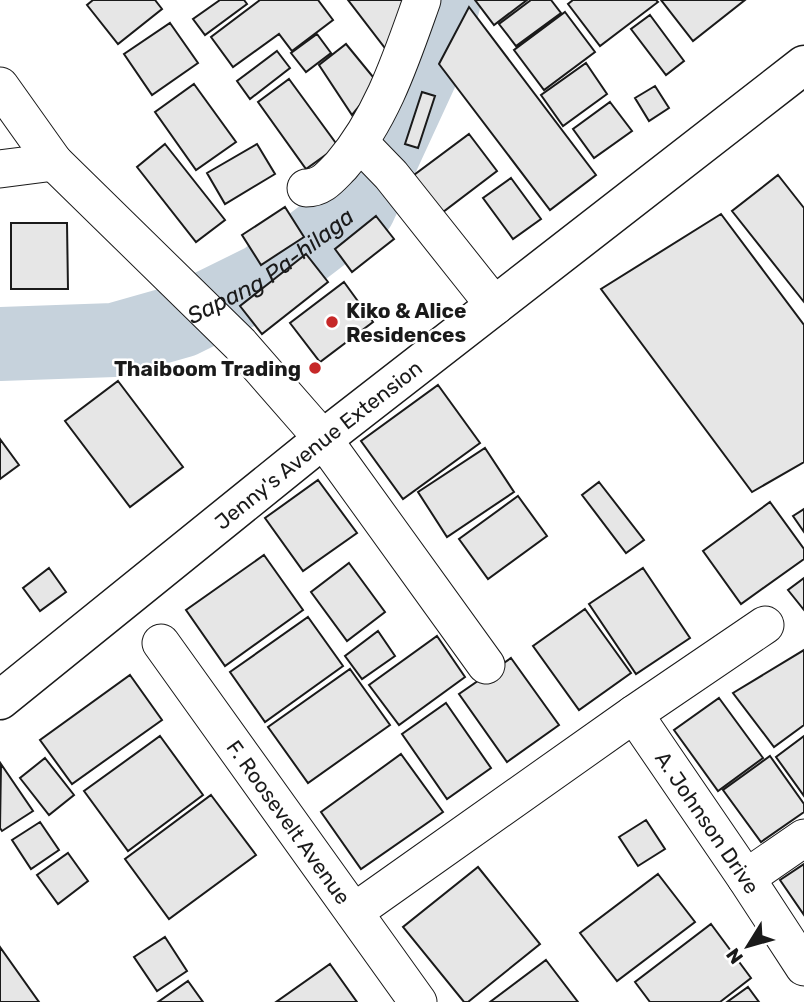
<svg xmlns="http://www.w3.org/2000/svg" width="804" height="1002" viewBox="0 0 804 1002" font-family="Rubik,sans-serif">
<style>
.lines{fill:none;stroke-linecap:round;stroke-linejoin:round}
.river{stroke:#c6d2dc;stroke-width:74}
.building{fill:#e6e6e6;stroke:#1a1a1a;stroke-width:2}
.street-casing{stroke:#1a1a1a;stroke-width:39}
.secondary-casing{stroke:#1a1a1a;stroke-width:41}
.street{stroke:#fff;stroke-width:37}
.secondary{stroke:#fff;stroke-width:38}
.poi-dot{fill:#c62828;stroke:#fff;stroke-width:2.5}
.labels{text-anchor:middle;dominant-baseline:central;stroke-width:5;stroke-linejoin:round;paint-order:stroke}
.poi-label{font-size:21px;font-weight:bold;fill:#1a1a1a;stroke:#fff;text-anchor:start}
.street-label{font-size:21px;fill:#1a1a1a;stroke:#fff}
.water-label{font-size:23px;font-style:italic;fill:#1a1a1a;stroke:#fff}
</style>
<rect width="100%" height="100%" fill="#fff"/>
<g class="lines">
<path class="river" id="s1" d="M0,344L114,340L181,321L264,280L359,207L430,53L444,0"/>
</g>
<path class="building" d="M93,0H155L162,9L118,44L87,5Z
M220,0H244L247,4L205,35L193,19Z
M260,0H318L333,20L292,51L279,34L233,67L211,37Z
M348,0H411L388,52Z
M475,0H527L494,25Z
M531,0H551L561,13L516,46L499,24Z
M573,0H656L658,2L600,46L568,4Z
M661,0H745L693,41Z
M469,7L596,175L550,210L439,64Z
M565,12L595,52L544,90L514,50Z
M650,15L684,61L666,75L631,29Z
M170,23L198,63L152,95L124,54Z
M317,34L331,53L306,72L291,53Z
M346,44L378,83L352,115L319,65Z
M277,51L290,68L250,99L237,81Z
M586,63L607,94L563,126L541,95Z
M289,79L338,146L306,169L258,102Z
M194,84L236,142L196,170L155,112Z
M655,86L669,108L649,121L635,98Z
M422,92L435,96L418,148L405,144Z
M610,102L632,131L594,158L573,129Z
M469,134L497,171L443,212L414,175Z
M165,144L225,220L196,242L137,167Z
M257,144L275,174L225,204L207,173Z
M778,175L804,208V302L732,211Z
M511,178L541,219L513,239L483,198Z
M285,207L304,237L261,265L242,235Z
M721,214L804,325V462L752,492L601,289Z
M376,216L394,239L352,272L335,249Z
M11,223H67L68,289H11Z
M306,254L328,282L262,334L240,306Z
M344,282L373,322L320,362L290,323Z
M118,381L183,467L130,507L65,421Z
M438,385L480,443L403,499L361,441Z
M0,439L19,465L0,479Z
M485,448L514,492L447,537L418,492Z
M318,480L357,533L303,571L265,518Z
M599,482L644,540L626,553L582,495Z
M518,496L547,536L488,579L459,539Z
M770,502L804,549V559L741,604L703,551Z
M804,509V532L793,516Z
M264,555L303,610L225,666L186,610Z
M349,563L385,612L347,641L311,592Z
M49,568L66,592L40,611L23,588Z
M643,568L690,638L636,674L589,604Z
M804,578V610L788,590Z
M585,609L631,673L579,710L533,646Z
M308,617L343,666L265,722L230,672Z
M378,631L395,656L362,679L345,656Z
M437,636L465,677L399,725L369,685Z
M804,650V725L774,747L733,693Z
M511,658L559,725L507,762L459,694Z
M350,669L390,725L308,783L268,727Z
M130,675L162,720L72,784L40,740Z
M719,698L763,758L718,791L674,730Z
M446,703L491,768L447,799L402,734Z
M160,736L203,795L128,851L84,791Z
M804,736V796L776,757Z
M401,754L443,812L361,869L321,812Z
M770,756L804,804V812L761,842L723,790Z
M45,758L74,795L49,815L20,778Z
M1,764L33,811L2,831L0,828Z
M211,795L256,855L169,919L125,859Z
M646,820L665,849L638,866L619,837Z
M40,822L59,850L31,869L12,840Z
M68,853L88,881L58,904L37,875Z
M804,864V915L780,880Z
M478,867L540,944L468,1002H464L403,927Z
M658,874L695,922L617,981L580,933Z
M711,924L751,978L720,1002H650L635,982Z
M165,937L187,971L157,991L134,957Z
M0,947L39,1002H0Z
M546,960L578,1002H490Z
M330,964L357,1002H276Z
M188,981L203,1002H158Z
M748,987L759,1002H727Z"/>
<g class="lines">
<defs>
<g id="street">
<path d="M0,86L54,162L240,344L323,439L486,665"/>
<path d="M360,143L391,175L495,306"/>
<path d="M0,169L54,162"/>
<path d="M306,188C322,188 330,177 341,166C382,118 401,59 422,0"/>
<path id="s2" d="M161,643L418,1002"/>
<path id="s3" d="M634,714L746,878L804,967"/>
<path d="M746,878L804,838"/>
<path d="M354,912L634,714L765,625"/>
</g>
<g id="secondary">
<path id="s4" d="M0,700L323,439L804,65"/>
</g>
</defs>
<use href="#street" class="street-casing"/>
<use href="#secondary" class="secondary-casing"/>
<use href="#street" class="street"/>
<use href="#secondary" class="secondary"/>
</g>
<g class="poi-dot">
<circle cx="332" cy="322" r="7"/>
<circle cx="315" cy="368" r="7"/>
</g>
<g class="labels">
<g class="poi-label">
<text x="346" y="310">Kiko &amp; Alice<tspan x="346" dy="24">Residences</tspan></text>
<text x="301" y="368" text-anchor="end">Thaiboom Trading</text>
</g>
<g class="street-label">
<text stroke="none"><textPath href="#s4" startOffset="408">Jenny's Avenue Extension</textPath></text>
<text stroke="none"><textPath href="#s2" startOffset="220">F. Roosevelt Avenue</textPath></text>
<text stroke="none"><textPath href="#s3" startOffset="131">A. Johnson Drive</textPath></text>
</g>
<g class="water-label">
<text stroke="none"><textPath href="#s1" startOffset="289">Sapang Pa-hilaga</textPath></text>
</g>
</g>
<g transform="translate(748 946) rotate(233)" stroke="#ffffff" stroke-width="5" paint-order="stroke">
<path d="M0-5L12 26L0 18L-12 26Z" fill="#1a1a1a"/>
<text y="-10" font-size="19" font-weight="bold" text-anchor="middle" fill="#1a1a1a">N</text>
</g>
</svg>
